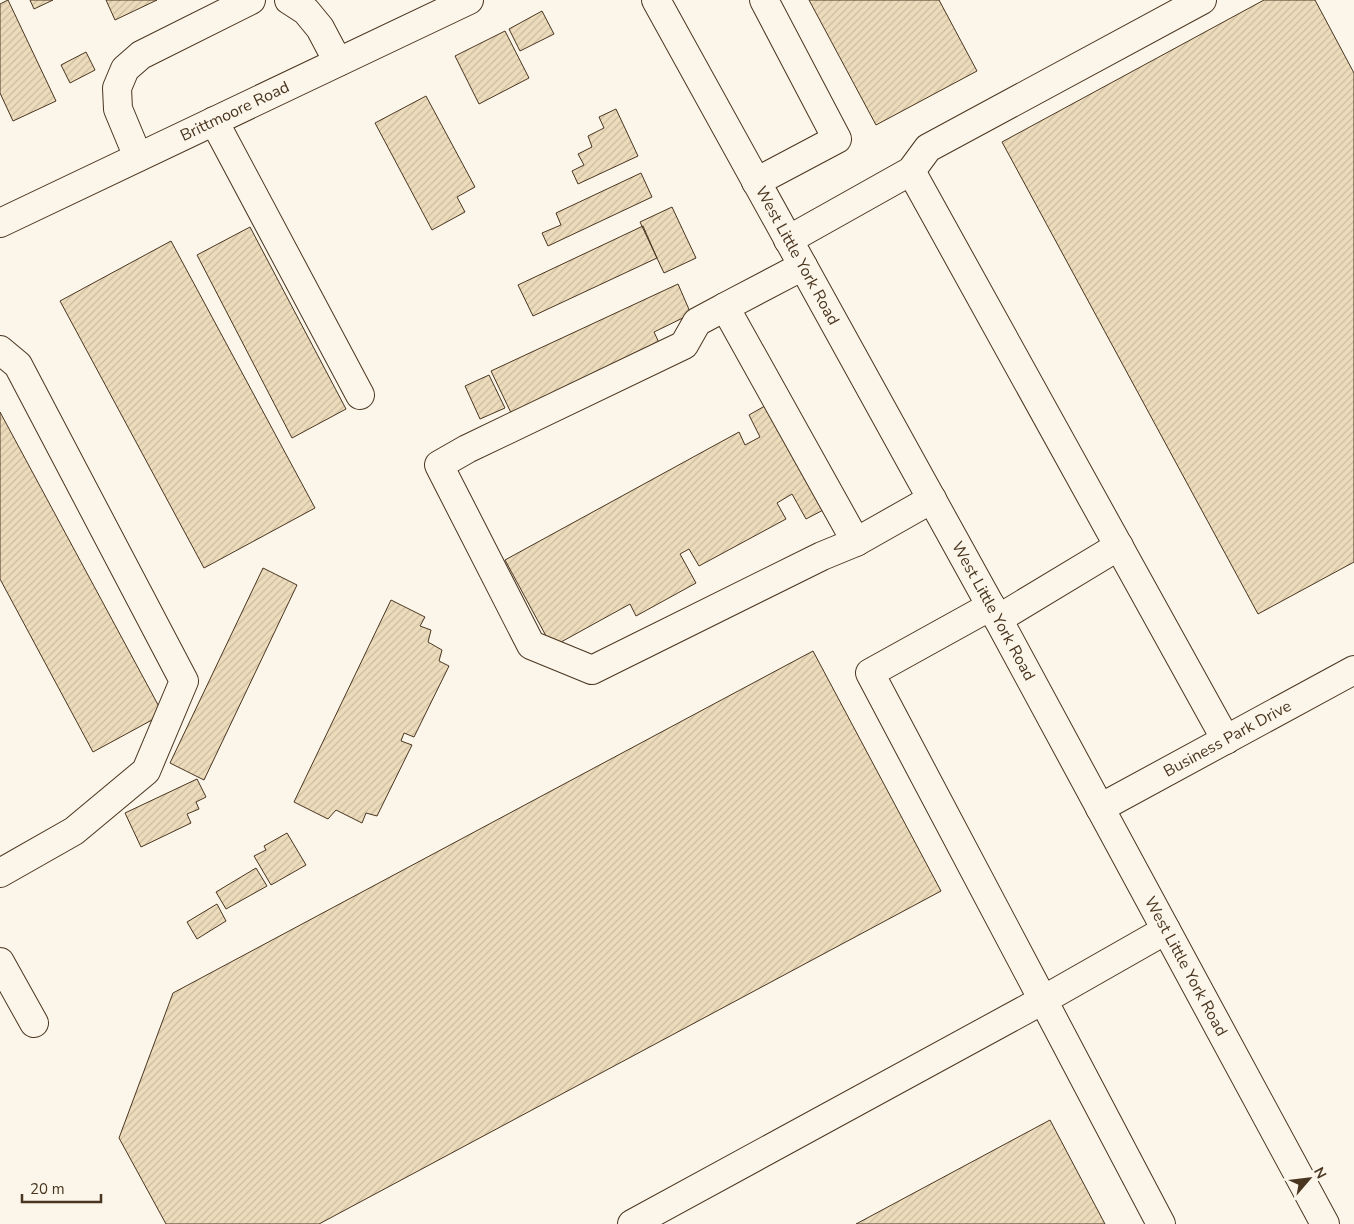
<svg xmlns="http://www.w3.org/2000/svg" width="1354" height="1224" viewBox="0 0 1354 1224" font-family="'Nunito Sans',sans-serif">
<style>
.building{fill:url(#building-hatch);stroke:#4a3520}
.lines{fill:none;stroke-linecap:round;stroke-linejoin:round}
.minor-casing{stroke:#4a3520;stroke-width:30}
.major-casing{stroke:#4a3520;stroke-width:30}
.minor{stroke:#fbf6e9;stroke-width:28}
.major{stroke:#fbf6e9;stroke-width:28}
.labels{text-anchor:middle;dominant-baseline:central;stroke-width:4;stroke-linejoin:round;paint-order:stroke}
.street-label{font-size:16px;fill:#4a3520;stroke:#fbf6e9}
</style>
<defs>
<pattern id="building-hatch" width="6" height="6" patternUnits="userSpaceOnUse" patternTransform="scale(1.25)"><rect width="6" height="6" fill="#ecdcbc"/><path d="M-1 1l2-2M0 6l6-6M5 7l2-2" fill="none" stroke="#ccbda1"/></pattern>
</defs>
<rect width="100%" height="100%" fill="#fbf6e9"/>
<path class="building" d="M8,0L56,101L13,121L0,93V4Z
M30,0H53L34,9Z
M106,0H157L115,20Z
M809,0H939L977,71L876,125Z
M1264,0H1315L1354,73V562L1258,614L1002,142Z
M542,11L554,34L520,51L509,29Z
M505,31L529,78L479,104L455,56Z
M86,52L95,70L70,83L61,65Z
M426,96L475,187L457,197L465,212L432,230L375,123Z
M616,109L638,156L578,184L572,171L584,165L578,154L592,147L588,136L604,128L599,117Z
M641,173L652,197L548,246L542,233L561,225L556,213Z
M672,207L696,258L664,273L640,222Z
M643,226L657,258L533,316L518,285Z
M250,227L346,409L292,438L197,255Z
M171,241L315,508L204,568L60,301Z
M678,284L691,314L654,332L661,347L513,417L491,371Z
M489,375L505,408L480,419L465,386Z
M770,403L827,508L806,519L792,494L777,503L786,519L699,566L689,549L680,554L696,583L636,616L630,604L552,647L505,560L739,432L745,445L760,437L749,415Z
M0,412L163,714L93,752L0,579Z
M263,568L297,585L204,780L170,763Z
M391,600L425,617L420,626L431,630L428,642L442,650L439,661L449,666L414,737L404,733L401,741L412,745L377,816L366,813L362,823L336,810L328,819L294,802Z
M813,651L941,891L319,1224H166L119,1138L173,993Z
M197,779L206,797L196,802L199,809L187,814L191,823L141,847L125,813Z
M287,833L306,865L271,885L254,856L266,850L264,846Z
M256,868L267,886L226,909L216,892Z
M217,904L226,921L197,939L187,922Z
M1050,1120L1105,1224H856Z"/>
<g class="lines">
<defs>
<g id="minor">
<path d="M289,0L306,11L320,28L338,62"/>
<path d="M214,121L360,395"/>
<path d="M138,157L118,109L117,88L125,69L141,55L251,0"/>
<path d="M911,171L1226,740"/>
<path d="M756,182L837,139L764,0"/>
<path d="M788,240L911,171L928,148L1202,0"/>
<path d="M803,266L725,307L856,542L932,499"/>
<path d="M725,307L697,322L684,345L467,449L439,465L531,645L592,670L822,556L856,542"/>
<path d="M0,350L18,365L184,681L146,771L74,831L0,873"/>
<path d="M998,619L1119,546"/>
<path id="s1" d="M1100,808L1354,670"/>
<path d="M0,962L34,1023"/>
<path d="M632,1224L1043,1000L870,673L991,606"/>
<path d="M1161,1224L1043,1000L1166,930"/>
</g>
<g id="major">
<path id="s2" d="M656,0L998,619L1325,1224"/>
<path id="s3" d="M0,223L469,0"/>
</g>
</defs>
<use href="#minor" class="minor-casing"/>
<use href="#major" class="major-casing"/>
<use href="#minor" class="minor"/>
<use href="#major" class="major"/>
</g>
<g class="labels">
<g class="street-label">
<text stroke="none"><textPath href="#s3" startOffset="260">Brittmoore Road</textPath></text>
<text stroke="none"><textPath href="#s2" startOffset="292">West Little York Road</textPath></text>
<text stroke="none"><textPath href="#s2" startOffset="698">West Little York Road</textPath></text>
<text stroke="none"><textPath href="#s1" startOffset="145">Business Park Drive</textPath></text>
<text stroke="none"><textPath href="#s2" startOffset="1102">West Little York Road</textPath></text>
</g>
</g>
<g transform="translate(1309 1179) rotate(62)" stroke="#fbf6e9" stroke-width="4" paint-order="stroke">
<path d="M0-4L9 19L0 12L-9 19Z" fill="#4a3520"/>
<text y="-8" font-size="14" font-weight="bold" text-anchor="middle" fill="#4a3520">N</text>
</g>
<path d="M22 1194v8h79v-8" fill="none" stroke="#4a3520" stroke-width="2.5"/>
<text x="30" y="1194" font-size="15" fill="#4a3520" stroke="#fbf6e9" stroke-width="4" paint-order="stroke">20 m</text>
</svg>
